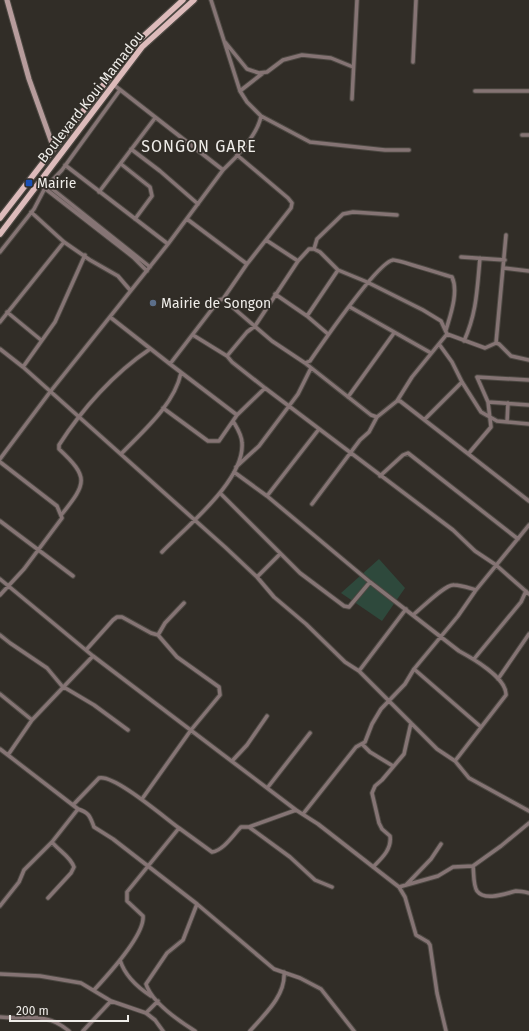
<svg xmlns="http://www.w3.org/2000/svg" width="529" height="1031" viewBox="0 0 529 1031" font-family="'Fira Sans',sans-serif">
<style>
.green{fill:#2e493c}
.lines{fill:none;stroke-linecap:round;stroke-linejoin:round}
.street-casing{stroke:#4c4842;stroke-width:5.5}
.secondary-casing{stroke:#4c4842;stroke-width:7}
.primary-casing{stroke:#4c4842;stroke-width:8}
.street{stroke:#857474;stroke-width:3.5}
.secondary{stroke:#b79c9c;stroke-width:5}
.primary{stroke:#dbb;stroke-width:5.5}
.transit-dot{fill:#1a4fb4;stroke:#312d27;stroke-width:1.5}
.service-dot{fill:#5c6f8a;stroke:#312d27;stroke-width:1.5}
.labels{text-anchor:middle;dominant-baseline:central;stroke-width:3.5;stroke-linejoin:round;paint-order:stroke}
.street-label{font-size:14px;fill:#efede9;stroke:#312d27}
.poi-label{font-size:14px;fill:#efede9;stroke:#312d27;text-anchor:start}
.quarter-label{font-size:16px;letter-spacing:1px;fill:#efede9;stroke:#312d27}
</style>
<rect width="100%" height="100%" fill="#312d27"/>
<path class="green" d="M379,559L405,588L382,621L341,593Z"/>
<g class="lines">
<defs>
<path id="street" d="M211,0L240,91L247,102L261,116L310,142L385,150H409
M225,42L247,69L259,73L267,72L283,60L302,55L331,58L353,67
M413,62L416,0
M114,85L223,170
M240,91L263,73
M475,91H529
M352,99L357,0
M522,135H529
M131,149L160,171L198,204
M237,155L288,198L292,203L291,208L247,264
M121,164L150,187L152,196L135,219
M65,165L168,244
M41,180L150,267
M38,183L133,257L147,271
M99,192L155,118
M31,212L64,242L90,260L118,276L130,290
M187,219L247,264L223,299
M266,240L298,261
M314,249L317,239L343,214L353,212L397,215
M0,252L34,209L45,188L62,170L120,90
M461,257L505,260
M504,268L529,271
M275,294L307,316L328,334
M350,307L431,353
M7,312L41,340
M307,316L338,270
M110,317L170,364L219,300L223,299L272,341L305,363L310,361C321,345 378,262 393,260C396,259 444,275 452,277C459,292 450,316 446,330
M0,322L64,242
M193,335L227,356L232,362L265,388
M464,341C477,312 477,289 480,258
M496,343L506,235
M439,344L452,362L462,382L481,412L497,421L529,424
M0,349L23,367L225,547L257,577L274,597L306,624L345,662L359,671L437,749L455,761L469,778L529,811
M227,356L247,332L255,326L298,261L309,249H314L320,252L338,270L367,282L423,310L441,321L447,334L485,348L496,343L499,344L511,356L529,360
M305,363L371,415L377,417L397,401H400L529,501
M170,364L237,415L265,388L453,530L475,551L496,565L529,594
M23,367L55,322L85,255
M348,397L394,333
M397,401L412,377L447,334
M488,402L529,405
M163,408L208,441H219L237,415
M425,419L462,382
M507,422L508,403
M469,453L491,427L488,402L477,377L529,380
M121,454C143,431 174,405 181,373
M0,459L50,392L168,244L223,170C236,158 258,134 261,116
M0,462L57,506L62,518L24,569L0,595
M236,467L259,446L298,394L311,368
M234,472L267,496L370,582L459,651C472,658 507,678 506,695L455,761
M380,476L403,455L408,453L518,539
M220,493L300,573L344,606L349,607L370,582
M267,496L319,429
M312,504L360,440L369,432L377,417
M62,514C87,483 89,477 59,449V445C82,409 114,373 150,349
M0,521L73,576
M162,552C186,527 245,480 242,443C242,435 237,428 233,421
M257,577L280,554
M0,579L93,656L296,810L318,824L399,887L405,897L416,935L428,942L430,945L437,993L446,1031
M413,615C422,608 445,584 454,585C461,585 469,588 476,590
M0,635L10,643L47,668L62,686L94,705L128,730
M158,635L165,623L184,603
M86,650L113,620L117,617H122L151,633L158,635L177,657L219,687L220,695L191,730L142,799
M474,659L521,602L526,591
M414,669L481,727
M359,671L406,609
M498,679L529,634
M0,694L32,720L93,656
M362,744L370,752L393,766
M0,749L78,809C90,813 90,817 94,827L113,839L197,904L274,969L300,978L321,989L354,1031
M8,755L32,720
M233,760L247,745L267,716
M268,787L310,733
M73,805L99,778C114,774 165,818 179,828
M303,814L356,747L365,742L372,724L381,709L405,684L414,669L458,616L476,590L529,525
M249,827L296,810
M473,866C474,873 473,885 477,891C485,902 507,893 516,891C520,891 525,892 529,893
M373,867C382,858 392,849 390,836L382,829L379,823L372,793L375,786L382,780L404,754L411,723
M406,885L431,859L441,844
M399,887L438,876L453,867L473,866L501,846L529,823
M48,898L71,873L74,867C70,856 59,851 52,842
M0,906L19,882L24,870L52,842L78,809
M120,960C125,976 137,987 151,996
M0,974L40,976L81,983L111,1001
M94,990C107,976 145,935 143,916L127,901V892L179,828L212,852C224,850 233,835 241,827H249L290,857L315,880L332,887
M146,1013L155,1020L163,1031
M0,1017C28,1020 45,1011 69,1031
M83,1031L111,1001L146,1013L158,1001
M195,1031C179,1021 152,1003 146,984L167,953L183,940L197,904
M250,1031C265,1014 286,995 284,972"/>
<path id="secondary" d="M7,0L29,79L54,149"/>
<path id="primary" d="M0,218L136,43L183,0
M0,234L142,47L194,0"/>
</defs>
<use href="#street" class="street-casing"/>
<use href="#secondary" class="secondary-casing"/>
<use href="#primary" class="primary-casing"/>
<use href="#street" class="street"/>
<use href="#secondary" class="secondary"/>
<use href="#primary" class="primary"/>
</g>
<rect class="transit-dot" x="25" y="179" width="8" height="8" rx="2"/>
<circle class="service-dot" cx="153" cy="303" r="4"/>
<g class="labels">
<g class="street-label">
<text transform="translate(91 97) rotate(-52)">Boulevard Koui Mamadou</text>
</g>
<g class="poi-label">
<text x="37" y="183">Mairie</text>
<text x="161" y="303">Mairie de Songon</text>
</g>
<g class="quarter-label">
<text x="199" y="146">SONGON GARE</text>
</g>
</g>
<path d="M10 1015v6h118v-6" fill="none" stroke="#efede9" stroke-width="2"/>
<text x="16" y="1015" font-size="12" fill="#efede9" stroke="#312d27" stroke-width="3" paint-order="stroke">200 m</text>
</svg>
